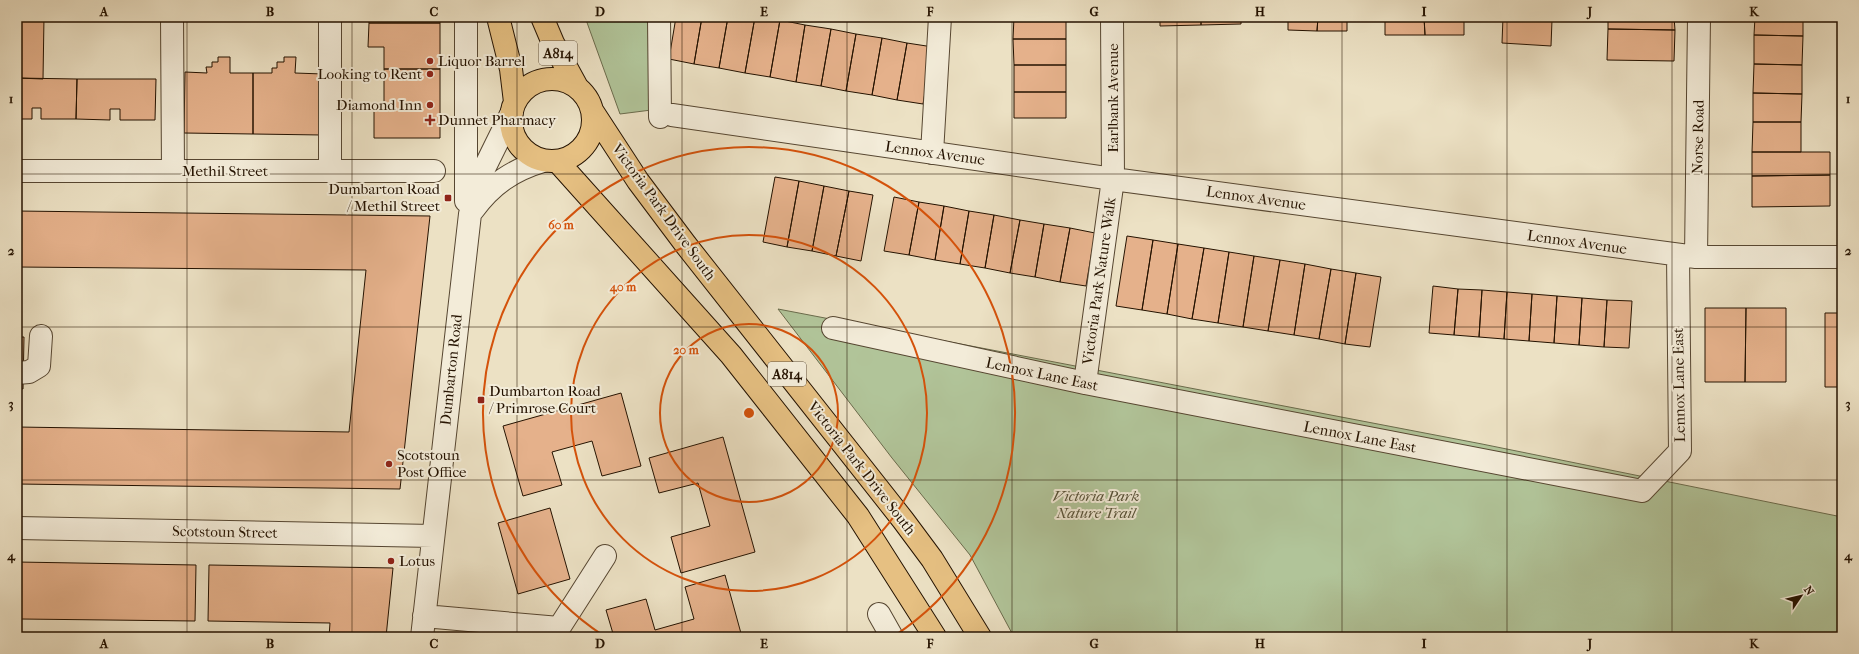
<svg xmlns="http://www.w3.org/2000/svg" width="1859" height="654" viewBox="0 0 1859 654" font-family="'IM FELL French Canon',serif">
<style>
.green{fill:#b1c499;stroke:#6a6b4c}
.building{fill:#e5b18b;stroke:#241200}
.lines{fill:none;stroke-linecap:round;stroke-linejoin:round}
.minor-casing{stroke:#564631;stroke-width:24}
.major-casing{stroke:#241200;stroke-width:24}
.minor{stroke:#f3ecd9;stroke-width:22}
.major{stroke:#e6c082;stroke-width:22}
.grid{fill:none;stroke:#241200;stroke-width:1;stroke-opacity:0.55}
.ring{fill:none;stroke:#d4520b;stroke-width:2}
.poi-dot{fill:#8f2418;stroke:#f3ecd9;stroke-width:1.5}
.labels{text-anchor:middle;dominant-baseline:central;stroke-width:4;stroke-linejoin:round;paint-order:stroke}
.shield{fill:#f3ecd9;stroke:#625341;stroke-width:1}
.shield-label{font-size:14px;font-weight:bold;fill:#241200}
.poi-label{font-size:15px;fill:#241200;stroke:#f3ecd9;text-anchor:start}
.street-label{font-size:15px;fill:#241200;stroke:#f3ecd9}
.park-label{font-size:15px;font-style:italic;fill:#555036;stroke:#f3ecd9}
.centre{fill:#d4520b;stroke:#f3ecd9;stroke-width:2}
.ring-label{font-size:12px;text-anchor:middle;font-weight:bold;fill:#d4520b;stroke:#f3ecd9;stroke-width:4;stroke-linejoin:round;paint-order:stroke}
.neatline{fill:none;stroke:#241200;stroke-width:1.5}
.grid-label{font-size:13px;text-anchor:middle;font-weight:bold;fill:#241200}
</style>
<rect width="100%" height="100%" fill="#ece1c4"/>
<filter id="stains"><feTurbulence type="fractalNoise" baseFrequency=".005" numOctaves="4"/><feColorMatrix values="0 0 0 0 .2 0 0 0 0 .09 0 0 0 0 .02 0 0 0 .5 -.17"/></filter>
<radialGradient id="worn" r=".72"><stop offset=".6" stop-color="#630" stop-opacity="0"/><stop offset="1" stop-color="#630" stop-opacity=".3"/></radialGradient>
<path class="green" d="M585,17H666L667,108L620,114Z
M778,309L1482,444L1842,517V637H1014L970,555L892,458Z"/>
<path class="building" d="M17,17H44L43,79L17,78Z
M368,17H440V23H369Z
M676,17H702L694,64L669,59Z
M702,17H728L719,68L694,64Z
M728,17H755L745,73L719,68Z
M755,17L780,20L770,77L745,73Z
M1014,17H1066V39H1013Z
M1160,17H1201V25L1160,26Z
M1201,17H1241V24L1201,25Z
M1288,17H1318L1317,31L1288,30Z
M1318,17H1347V31H1317Z
M1385,17H1424L1425,35H1385Z
M1424,17H1464V35H1425Z
M1503,17L1552,20L1551,46L1502,43Z
M1503,17H1552V20Z
M1608,17H1674L1675,30L1608,29Z
M1755,17H1803V36L1754,35Z
M780,20L805,25L796,82L770,77Z
M369,23H440V69H384V47H368Z
M805,25L831,29L821,86L796,82Z
M831,29L856,34L846,91L821,86Z
M1608,29L1675,30L1674,61L1607,60Z
M856,34L882,38L872,95L846,91Z
M1754,35L1803,36L1802,65L1754,64Z
M882,38L907,43L897,100L872,95Z
M1013,39H1066V65H1014Z
M907,43L933,47L923,104L897,100Z
M218,57H230V73H253V134L184,133L185,72L207,73L206,67H212V62H218Z
M284,57H296L295,73L323,74L322,135L253,134V73H272V68H277V62H284Z
M1754,64L1802,65V94L1753,93Z
M1014,65H1066V92H1014Z
M384,69H440V138H374V107H384Z
M17,78L77,79L76,119H41V108H32V119H17Z
M77,79H156L155,120H120V109H110V120L76,119Z
M1014,92H1066V118H1014Z
M1753,93L1802,94L1801,122H1753Z
M1753,122H1801V152H1752Z
M1752,152H1830V175L1752,176Z
M1830,175V206L1752,207V176Z
M775,177L799,181L787,247L763,242Z
M799,181L824,186L812,251L787,247Z
M824,186L849,191L836,256L812,251Z
M849,191L873,195L861,261L836,256Z
M894,197L919,202L909,255L884,251Z
M919,202L944,206L935,260L909,255Z
M944,206L969,211L960,264L935,260Z
M17,211L430,216L400,489L17,484V427L349,432L366,270L17,267Z
M969,211L994,215L985,268L960,264Z
M994,215L1020,220L1010,273L985,268Z
M1020,220L1044,224L1035,277L1010,273Z
M1044,224L1070,228L1060,282L1035,277Z
M1070,228L1095,233L1086,286L1060,282Z
M1127,236L1153,240L1142,310L1116,306Z
M1153,240L1178,244L1167,314L1142,310Z
M1178,244L1204,248L1192,319L1167,314Z
M1204,248L1229,252L1218,323L1192,319Z
M1229,252L1254,256L1243,327L1218,323Z
M1254,256L1280,260L1268,331L1243,327Z
M1280,260L1305,264L1294,335L1268,331Z
M1305,264L1331,269L1319,339L1294,335Z
M1331,269L1356,273L1345,344L1319,339Z
M1356,273L1381,277L1370,347L1345,344Z
M1433,286L1458,289L1454,335L1429,333Z
M1458,289L1482,290L1479,337L1454,335Z
M1482,290L1507,292L1504,339L1479,337Z
M1507,292L1532,294L1529,341L1504,339Z
M1532,294L1557,296L1554,343L1529,341Z
M1557,296L1582,298L1579,345L1554,343Z
M1582,298L1607,300L1604,347L1579,345Z
M1607,300L1632,301L1629,348L1604,347Z
M1705,308H1746L1745,382H1705Z
M1746,308H1786V382H1745Z
M17,311L18,337H24L23,389L17,388Z
M1825,313H1842V387H1825Z
M621,393L641,466L602,476L592,441L552,452L562,485L523,496L503,426Z
M723,437L755,552L681,573L671,537L710,526L698,483L659,493L649,458Z
M550,508L570,579L518,594L498,523Z
M17,562L196,565L195,621L21,619L17,637Z
M209,565L393,568L386,637H329L330,623L208,621Z
M725,575L742,637H614L606,610L646,599L655,630L694,619L685,587Z"/>
<g class="lines">
<defs>
<path id="minor" d="M172,17L173,171
M659,17L660,117
M672,115L1113,179L1696,257H1842
M932,153L940,17
M17,171H434
M330,171V17
M466,201V17
M473,210C492,184 513,170 543,161
M1696,257L1699,17
M833,328L1085,383L1642,491L1680,451L1678,255
M17,373L29,372L39,366L41,336
M1085,383L1113,179L1112,17
M17,528L433,536
M879,614L892,637
M424,616L559,628L605,556
M422,637L470,214L478,181L512,112"/>
<path id="major" d="M498,17L511,69L515,102
M542,17L553,43L577,87
M511 120a41 41 0 1 1 82 0a41 41 0 1 1-82 0Z
M593,112L638,181L686,245L903,520L932,559L980,637
M558,162L731,355L858,516L935,637"/>
</defs>
<use href="#minor" class="minor-casing"/>
<use href="#major" class="major-casing"/>
<use href="#minor" class="minor"/>
<use href="#major" class="major"/>
</g>
<path class="grid" d="M187,17V637M352,17V637M517,17V637M682,17V637M847,17V637M1012,17V637M1177,17V637M1342,17V637M1507,17V637M1672,17V637M17,174H1842M17,327H1842M17,480H1842"/>
<g class="ring">
<circle cx="749" cy="413" r="89"/>
<circle cx="749" cy="413" r="178"/>
<path d="M604 636A266 266 0 1 1 894 636"/>
</g>
<g class="poi-dot">
<circle cx="430" cy="61" r="4"/>
<circle cx="430" cy="74" r="4"/>
<circle cx="430" cy="105" r="4"/>
<path d="M428 114h4v4h4v4h-4v4h-4v-4h-4v-4h4z"/>
<rect x="444" y="194" width="8" height="8" rx="2"/>
<rect x="477" y="396" width="8" height="8" rx="2"/>
<circle cx="389" cy="464" r="4"/>
<circle cx="391" cy="561" r="4"/>
</g>
<g class="labels">
<g class="shield">
<rect x="539" y="41" width="38" height="24" rx="3"/>
<rect x="768" y="362" width="38" height="24" rx="3"/>
</g>
<g class="shield-label">
<text x="558" y="53">A814</text>
<text x="787" y="374">A814</text>
</g>
<g class="poi-label">
<text x="438" y="61">Liquor Barrel</text>
<text x="422" y="74" text-anchor="end">Looking to Rent</text>
<text x="422" y="105" text-anchor="end">Diamond Inn</text>
<text x="438" y="120">Dunnet Pharmacy</text>
<text x="440" y="189" text-anchor="end">Dumbarton Road<tspan x="440" dy="17">/ Methil Street</tspan></text>
<text x="489" y="391">Dumbarton Road<tspan x="489" dy="17">/ Primrose Court</tspan></text>
<text x="397" y="455">Scotstoun<tspan x="397" dy="17">Post Office</tspan></text>
<text x="399" y="561">Lotus</text>
</g>
<g class="street-label">
<text transform="translate(1113 98) rotate(-90)">Earlbank Avenue</text>
<text transform="translate(1698 137) rotate(-89)">Norse Road</text>
<text transform="translate(935 153) rotate(8)">Lennox Avenue</text>
<text x="225" y="171">Methil Street</text>
<text transform="translate(1256 198) rotate(8)">Lennox Avenue</text>
<text transform="translate(664 212) rotate(54)">Victoria Park Drive South</text>
<text transform="translate(1577 242) rotate(8)">Lennox Avenue</text>
<text transform="translate(1099 281) rotate(-82)">Victoria Park Nature Walk</text>
<text transform="translate(451 370) rotate(-84)">Dumbarton Road</text>
<text transform="translate(1042 374) rotate(12)">Lennox Lane East</text>
<text transform="translate(1679 385) rotate(-91)">Lennox Lane East</text>
<text transform="translate(1360 437) rotate(11)">Lennox Lane East</text>
<text transform="translate(862 468) rotate(52)">Victoria Park Drive South</text>
<text transform="translate(225 532) rotate(1)">Scotstoun Street</text>
</g>
<g class="park-label">
<text x="1096" y="496">Victoria Park<tspan x="1096" dy="17">Nature Trail</tspan></text>
</g>
</g>
<circle cx="749" cy="413" r="6" class="centre"/>
<g class="ring-label">
<text x="561" y="229">60 m</text>
<text x="623" y="291">40 m</text>
<text x="686" y="354">20 m</text>
</g>
<rect width="1859" height="654" fill="none" stroke="#ece1c4" stroke-width="44"/>
<g transform="translate(1801 596) rotate(55)" stroke="#f3ecd9" stroke-width="3" paint-order="stroke">
<path d="M0-3L7 15L0 10L-7 15Z" fill="#241200"/>
<text y="-6" font-size="11" font-weight="bold" text-anchor="middle" fill="#241200">N</text>
</g>
<rect x="22" y="22" width="1815" height="610" class="neatline"/>
<g class="grid-label">
<text x="104" y="16">A</text>
<text x="270" y="16">B</text>
<text x="434" y="16">C</text>
<text x="600" y="16">D</text>
<text x="764" y="16">E</text>
<text x="930" y="16">F</text>
<text x="1094" y="16">G</text>
<text x="1260" y="16">H</text>
<text x="1424" y="16">I</text>
<text x="1590" y="16">J</text>
<text x="1754" y="16">K</text>
<text x="11" y="103">1</text>
<text x="1848" y="103">1</text>
<text x="11" y="255">2</text>
<text x="1848" y="255">2</text>
<text x="11" y="408">3</text>
<text x="1848" y="408">3</text>
<text x="11" y="560">4</text>
<text x="1848" y="560">4</text>
<text x="104" y="648">A</text>
<text x="270" y="648">B</text>
<text x="434" y="648">C</text>
<text x="600" y="648">D</text>
<text x="764" y="648">E</text>
<text x="930" y="648">F</text>
<text x="1094" y="648">G</text>
<text x="1260" y="648">H</text>
<text x="1424" y="648">I</text>
<text x="1590" y="648">J</text>
<text x="1754" y="648">K</text>
</g>
<rect width="100%" height="100%" filter="url(#stains)"/>
<rect width="100%" height="100%" fill="url(#worn)"/>
</svg>
